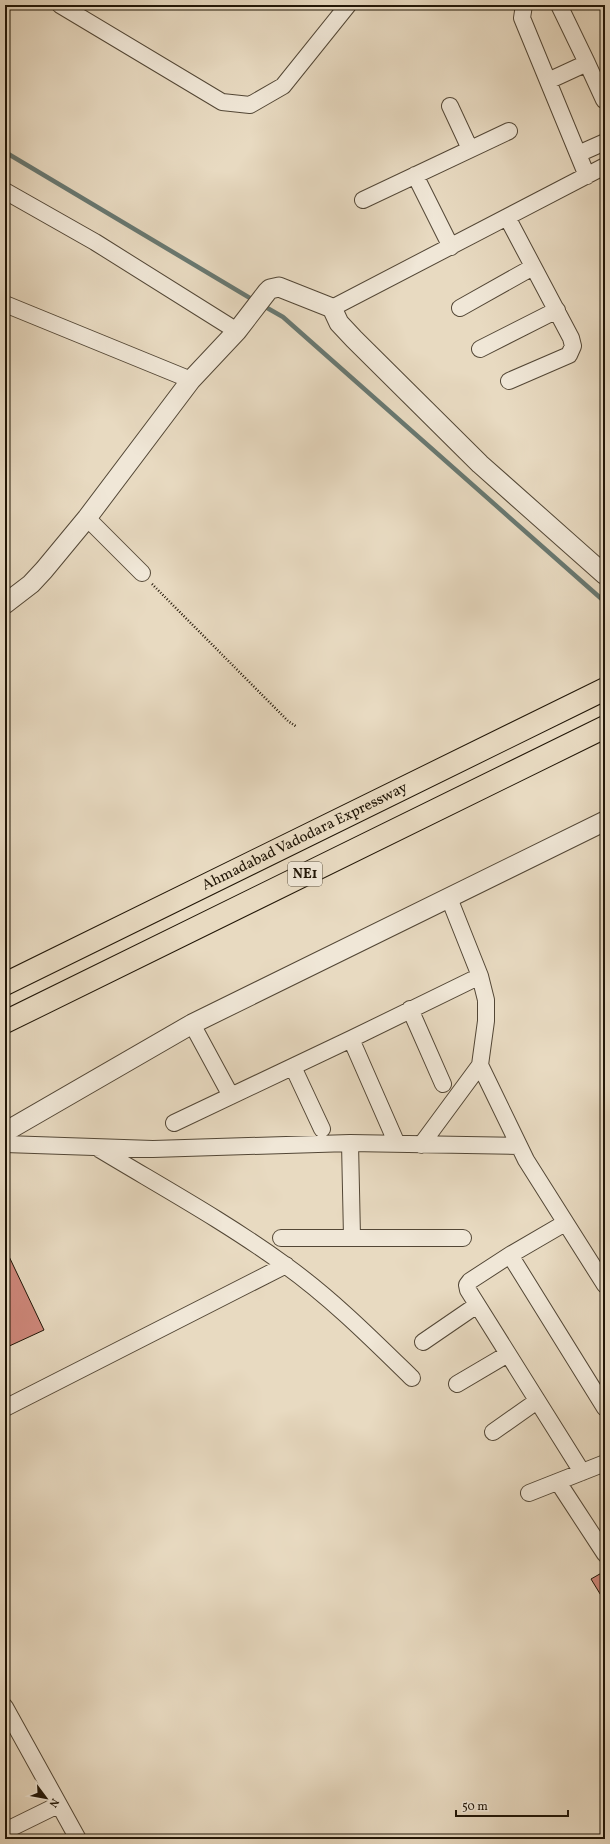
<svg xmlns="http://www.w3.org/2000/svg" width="610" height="1844" viewBox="0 0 610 1844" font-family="Vollkorn,serif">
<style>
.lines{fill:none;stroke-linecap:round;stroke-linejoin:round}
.stream{stroke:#687871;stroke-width:4.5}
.building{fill:#ce887b;stroke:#211607}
.minor-casing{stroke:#534736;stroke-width:18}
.tertiary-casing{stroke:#534736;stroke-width:21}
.motorway-casing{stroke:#211607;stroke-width:24}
.path{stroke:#211607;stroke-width:2.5;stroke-dasharray:1 2;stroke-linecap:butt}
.minor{stroke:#f0e7d7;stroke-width:16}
.tertiary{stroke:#f0e7d7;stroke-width:19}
.motorway{stroke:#e8dac1;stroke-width:22}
.labels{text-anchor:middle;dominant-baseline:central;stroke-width:4;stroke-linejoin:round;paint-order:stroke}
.shield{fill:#f0e7d7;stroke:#5f5545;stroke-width:1}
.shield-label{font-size:14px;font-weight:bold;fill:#211607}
.street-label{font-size:15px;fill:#211607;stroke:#f0e7d7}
</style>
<rect width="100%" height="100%" fill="#e8dac1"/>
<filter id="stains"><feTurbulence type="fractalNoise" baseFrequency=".005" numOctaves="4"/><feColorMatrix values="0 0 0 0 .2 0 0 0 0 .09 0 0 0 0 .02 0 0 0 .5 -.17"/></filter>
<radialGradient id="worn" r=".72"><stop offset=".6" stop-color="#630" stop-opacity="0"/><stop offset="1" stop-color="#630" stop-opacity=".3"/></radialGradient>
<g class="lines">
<path class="stream" d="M5,152L255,301
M262,305L283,317L605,602"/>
</g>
<path class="building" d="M5,1248L44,1330L5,1348Z
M605,1571V1602L591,1579Z"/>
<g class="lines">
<defs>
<path id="minor" d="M60,5L222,102L250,105L283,86L348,5
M524,5L522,18L587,176
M559,5L587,63
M548,81L587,63L604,100
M450,106L470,149
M578,154L605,142
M415,175L451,247
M5,191L95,242L237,331
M363,200L509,131
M507,217L571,338L573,346L569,355L509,381
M5,304L191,380
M332,308L605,166
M460,308L533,267
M480,349L557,310
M87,518L142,573
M449,898L480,976L486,1000V1021L480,1065L526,1160L605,1285
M410,1009L443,1084
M192,1024L231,1096
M351,1039L397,1144
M293,1067L322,1129
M174,1123L351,1039L480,976
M350,1143L352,1237
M5,1144L153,1149L350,1143L518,1146
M421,1145L480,1065
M99,1149C162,1187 226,1222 285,1265C331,1298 371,1338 412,1378
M565,1223L510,1255L605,1408
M281,1238H463
M510,1255L470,1281L467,1285L468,1290L582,1472
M423,1342L477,1305
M457,1384L508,1354
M5,1408L286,1265
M493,1432L537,1401
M558,1482L605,1554
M529,1493L605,1463
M5,1707L78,1839
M5,1831L58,1805"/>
<path id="tertiary" d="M5,604L31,584L44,570L87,518L191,380L237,331L267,292L270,289L279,287L332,308L339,323L354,339L480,464L605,575
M5,1132L192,1024L605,821"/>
<g id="motorway">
<path id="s1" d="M5,984L605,689"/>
<path d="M5,1022L605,727"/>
</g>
</defs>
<use href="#minor" class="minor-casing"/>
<use href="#tertiary" class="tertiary-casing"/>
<use href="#motorway" class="motorway-casing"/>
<path class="path" d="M152,584L288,721L297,727"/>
<use href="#minor" class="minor"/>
<use href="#tertiary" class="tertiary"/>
<use href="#motorway" class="motorway"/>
</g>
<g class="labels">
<rect class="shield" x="288" y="862" width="34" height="24" rx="3"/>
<g class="shield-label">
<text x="305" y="874">NE1</text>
</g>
<g class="street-label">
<text stroke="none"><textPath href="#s1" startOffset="334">Ahmadabad Vadodara Expressway</textPath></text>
</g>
</g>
<rect width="610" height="1844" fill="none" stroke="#e8dac1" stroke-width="20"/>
<rect x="6" y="6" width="598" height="1832" fill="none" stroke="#211607" stroke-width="2"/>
<rect x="10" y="10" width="590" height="1824" fill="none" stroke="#211607"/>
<g transform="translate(46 1798) rotate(122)" stroke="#f0e7d7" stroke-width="3" paint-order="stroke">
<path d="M0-3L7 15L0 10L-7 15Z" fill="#211607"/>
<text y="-6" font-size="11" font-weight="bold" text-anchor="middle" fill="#211607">N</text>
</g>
<path d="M456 1810v6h112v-6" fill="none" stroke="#211607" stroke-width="2"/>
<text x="462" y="1810" font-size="12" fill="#211607" stroke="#f0e7d7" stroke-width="3" paint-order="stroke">50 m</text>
<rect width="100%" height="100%" filter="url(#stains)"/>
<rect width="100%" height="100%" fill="url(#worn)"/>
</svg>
